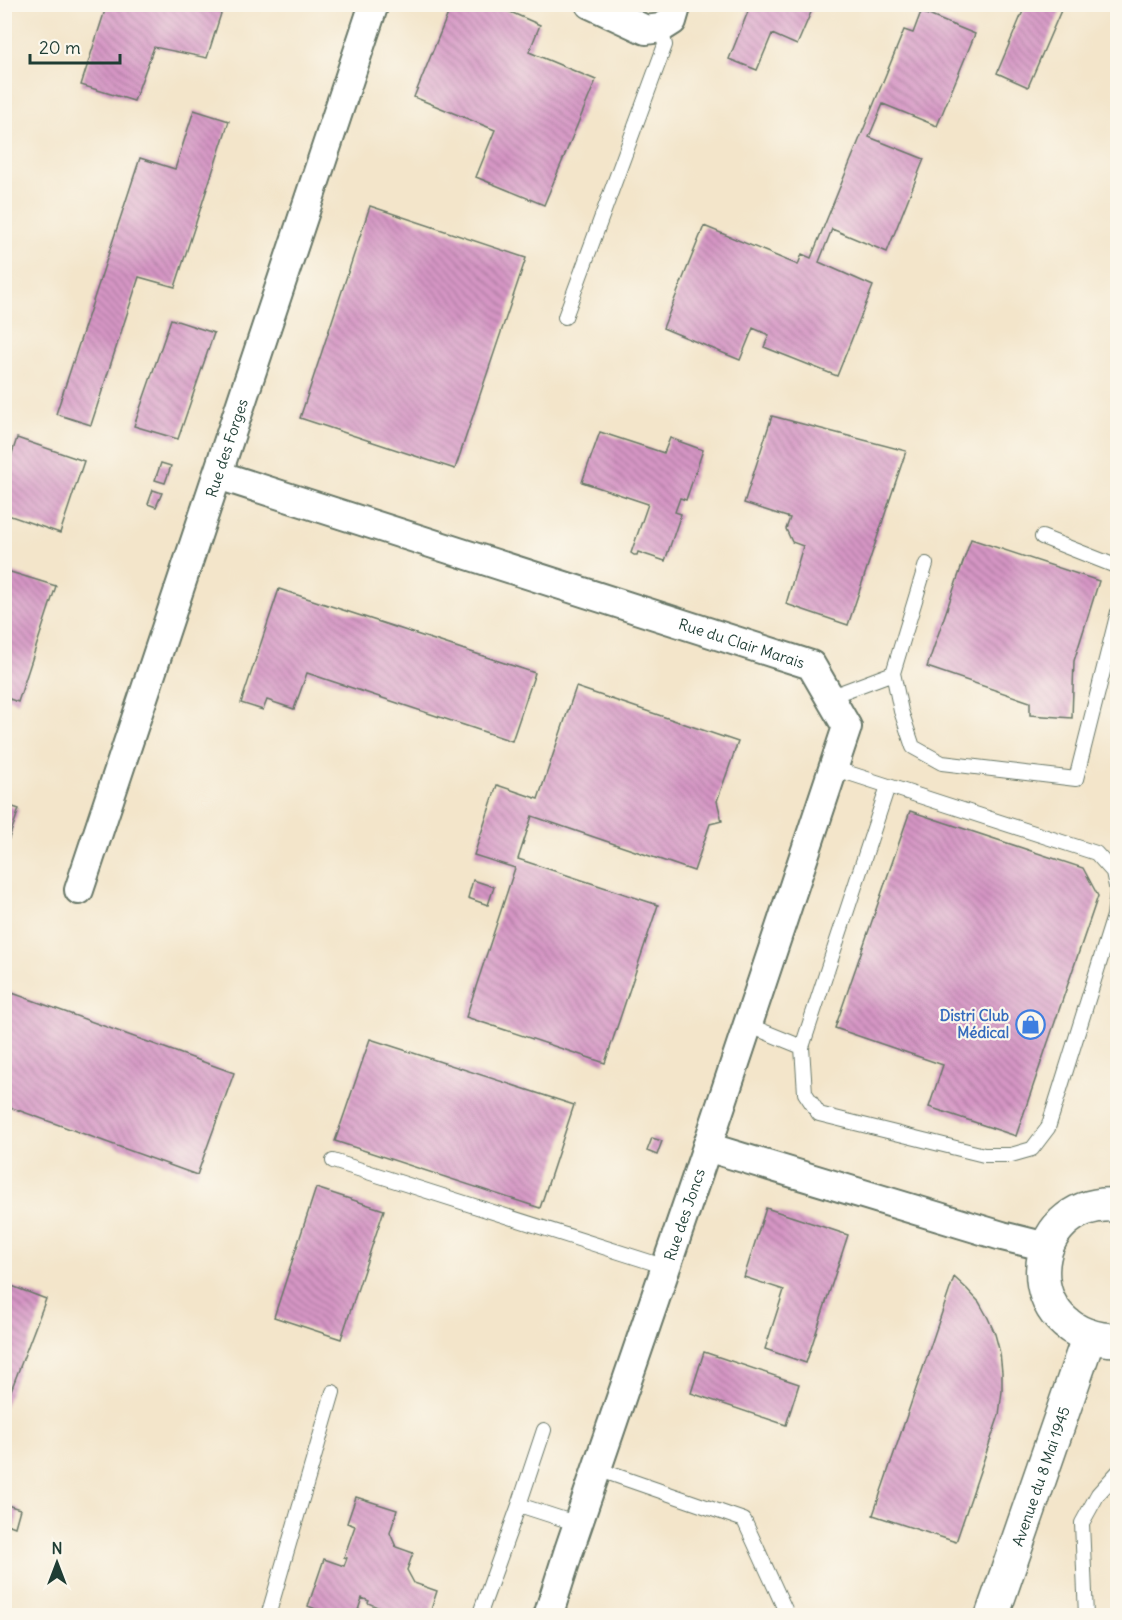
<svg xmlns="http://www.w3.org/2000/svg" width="1122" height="1620" viewBox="0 0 1122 1620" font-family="Delius,sans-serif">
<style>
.building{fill:url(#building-back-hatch)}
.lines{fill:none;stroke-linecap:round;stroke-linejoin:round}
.lane-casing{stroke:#697868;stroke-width:16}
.street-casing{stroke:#697868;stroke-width:32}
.secondary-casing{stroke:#697868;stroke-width:36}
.lane{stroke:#fff;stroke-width:14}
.street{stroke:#fff;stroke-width:28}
.secondary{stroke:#fff;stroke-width:33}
.labels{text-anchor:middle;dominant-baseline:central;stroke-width:4.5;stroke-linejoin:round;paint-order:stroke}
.street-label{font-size:15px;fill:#1f3d34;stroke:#fbf7ec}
.shop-label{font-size:15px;font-weight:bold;fill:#366cbe;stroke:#fbf7ec;text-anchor:end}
</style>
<defs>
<pattern id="building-back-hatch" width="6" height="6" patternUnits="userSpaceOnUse" patternTransform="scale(1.5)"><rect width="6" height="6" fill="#d595c4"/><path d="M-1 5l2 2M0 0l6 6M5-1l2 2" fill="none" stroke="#ac7ba0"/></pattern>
</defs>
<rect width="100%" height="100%" fill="#fbf7ec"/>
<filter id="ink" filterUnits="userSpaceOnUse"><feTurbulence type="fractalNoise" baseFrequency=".0167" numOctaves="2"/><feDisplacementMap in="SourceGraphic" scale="12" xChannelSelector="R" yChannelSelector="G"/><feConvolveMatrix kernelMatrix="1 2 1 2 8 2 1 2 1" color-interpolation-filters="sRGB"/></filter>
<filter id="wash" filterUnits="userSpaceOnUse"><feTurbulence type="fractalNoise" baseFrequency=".008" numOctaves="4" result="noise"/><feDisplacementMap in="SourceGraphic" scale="24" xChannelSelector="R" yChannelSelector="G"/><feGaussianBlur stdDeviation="1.35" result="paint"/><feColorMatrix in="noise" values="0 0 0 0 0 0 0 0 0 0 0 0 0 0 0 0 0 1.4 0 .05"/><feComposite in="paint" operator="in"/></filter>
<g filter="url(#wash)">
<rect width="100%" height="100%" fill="#f3e5ca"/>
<g id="blocks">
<path class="building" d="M107,4H224L207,58L154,47L134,101L81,85Z
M452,4H492L540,25L529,52L596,80L544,205L476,177L495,130L414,97Z
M751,4H799L812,10L797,45L772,34L757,70L729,59Z
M1026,4H1055L1062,8L1028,87L997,73Z
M921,12L975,34L937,126L883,104L869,137L924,159L887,252L832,229L819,262L873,286L837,376L764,347L769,335L753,328L740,360L663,328L704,226L798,265L802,254L811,258L904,30L913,33Z
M194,110L229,121L175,287L139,277L91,425L56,414L140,158L175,169Z
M370,206L526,258L455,469L300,418Z
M171,319L214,333L178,439L134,426Z
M772,416L906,451L848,625L786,604L803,546L792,542L786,529L790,518L744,503Z
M600,432L664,453L670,438L703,450L686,500L680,498L675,512L681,514L665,561L638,552L637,555H634L631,553L648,504L582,482Z
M17,438L84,461L60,533L5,514V475Z
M161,463L171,466L165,483L155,480Z
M153,490L162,493L156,507L148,504Z
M971,539L1099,581L1074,661L1072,718L1030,715V702L927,667Z
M4,570L56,586L18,702L4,697Z
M279,589L535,673L512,741L307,673L294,709L267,700L263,710L241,703Z
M576,687L738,742L717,801L722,821L710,824L694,871L532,816L518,859L658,905L605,1063L466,1017L515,868L474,855L497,785L538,799Z
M4,804L19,809L5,850H4Z
M910,811L1083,868L1098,896L1016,1136L929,1107L943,1065L835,1028Z
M473,880L494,887L488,905L468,898Z
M4,990L234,1073L197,1175L4,1105Z
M370,1039L574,1105L540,1208L335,1141Z
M652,1138L662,1141L657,1155L647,1151Z
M316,1188L384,1210L341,1339L274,1317Z
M766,1208L848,1235L806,1363L765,1349L784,1290L744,1277Z
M954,1277L967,1289L979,1302L988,1318L995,1334L1000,1353L1002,1372V1391L999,1415L956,1542L873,1515Z
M4,1283L46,1299L5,1406H4Z
M704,1352L799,1384L786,1425L691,1393Z
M356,1497L397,1510L390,1533L396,1547L413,1553L407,1570L414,1583L437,1591L429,1616H398L368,1603L369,1601L362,1598L356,1616H333L308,1606L324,1559L344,1566L347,1558L344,1557L355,1526L347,1523Z
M7,1505L20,1509L15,1527L4,1523V1512Z"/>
</g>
</g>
<g filter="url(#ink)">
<use href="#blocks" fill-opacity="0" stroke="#697868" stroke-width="1.5"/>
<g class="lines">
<defs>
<path id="lane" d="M565,317L665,45L661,28
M1042,537L1118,567
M893,673L901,711L913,747L942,763L1076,779L1118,612
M829,697L893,673L926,564
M833,768L1096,853L1113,872L1117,891L1114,916L1048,1128L1032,1149L1011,1155H984L819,1114L805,1093L802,1047L888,786
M748,1025L802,1047
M333,1161L666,1267
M597,1469L744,1520L788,1616
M519,1505L544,1430
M268,1616L333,1392
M479,1616L519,1505L578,1524
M1086,1616L1082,1523L1098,1494L1118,1472"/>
<g id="street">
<path d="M590,4L646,30L661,28L672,21L677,4"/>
<path id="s1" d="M218,475L811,665L847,727L707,1147"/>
<path id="s2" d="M79,890L374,4"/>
<path id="s3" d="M548,1616L569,1550L707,1147L1002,1236L1047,1247"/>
</g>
<g id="secondary">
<path d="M1118,1205C1022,1197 1013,1340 1118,1340"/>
<path id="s4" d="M992,1616L1089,1336"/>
</g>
</defs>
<use href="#lane" class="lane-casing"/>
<use href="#street" class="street-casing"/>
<use href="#secondary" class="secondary-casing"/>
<use href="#lane" class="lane"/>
<use href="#street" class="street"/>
<use href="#secondary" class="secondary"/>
</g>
</g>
<defs>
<symbol id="shop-ring" viewBox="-11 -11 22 22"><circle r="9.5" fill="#fbf7ec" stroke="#3f7fe0" stroke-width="1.5"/><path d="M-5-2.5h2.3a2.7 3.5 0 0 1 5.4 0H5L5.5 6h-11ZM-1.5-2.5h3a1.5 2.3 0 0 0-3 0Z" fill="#3f7fe0"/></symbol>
</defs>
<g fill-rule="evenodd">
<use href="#shop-ring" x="1014" y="1008" width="33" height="33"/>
</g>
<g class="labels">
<g class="street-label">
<text stroke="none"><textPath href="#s2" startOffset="466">Rue des Forges</textPath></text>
<text stroke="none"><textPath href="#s1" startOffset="550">Rue du Clair Marais</textPath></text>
<text stroke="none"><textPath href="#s3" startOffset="424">Rue des Joncs</textPath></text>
<text stroke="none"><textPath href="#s4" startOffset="148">Avenue du 8 Mai 1945</textPath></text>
</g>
<g class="shop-label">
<text x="1009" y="1015">Distri Club<tspan x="1009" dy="17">Médical</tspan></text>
</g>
</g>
<rect width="1122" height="1620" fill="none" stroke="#fbf7ec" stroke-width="24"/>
<g transform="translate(57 1563)" stroke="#fbf7ec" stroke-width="4.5" paint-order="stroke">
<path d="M0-4.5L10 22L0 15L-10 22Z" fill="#1f3d34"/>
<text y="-9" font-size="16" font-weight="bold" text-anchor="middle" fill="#1f3d34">N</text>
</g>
<path d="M30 54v9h90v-9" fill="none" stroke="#1f3d34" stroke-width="3"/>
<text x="39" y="54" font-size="18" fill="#1f3d34" stroke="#fbf7ec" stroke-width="4.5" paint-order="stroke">20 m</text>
</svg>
